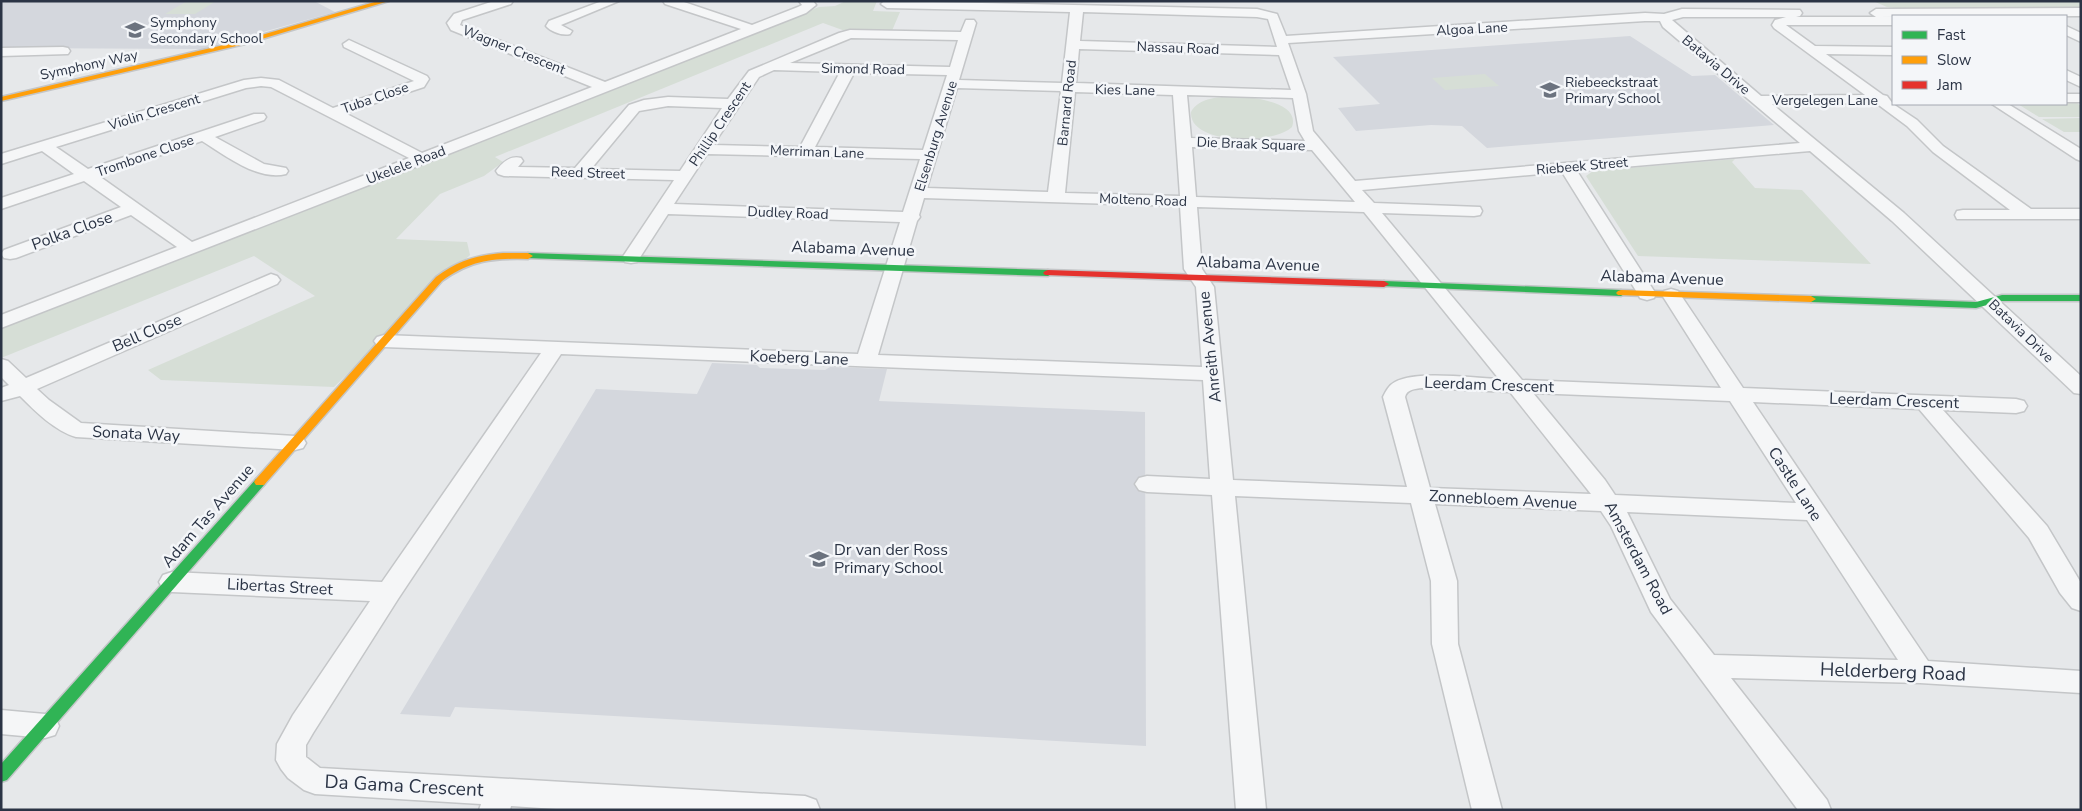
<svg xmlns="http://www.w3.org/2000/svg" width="2082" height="811" viewBox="0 0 2082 811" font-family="'Nunito Sans',sans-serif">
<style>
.built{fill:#d4d7dd}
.green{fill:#d6ded6}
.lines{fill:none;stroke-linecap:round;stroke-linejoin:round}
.street-casing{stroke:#c4c6c8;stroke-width:3}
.fast-casing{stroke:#c4c6c8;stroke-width:3}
.slow-casing{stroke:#c4c6c8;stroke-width:3}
.jam-casing{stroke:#c4c6c8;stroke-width:3}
.street{fill:#f5f6f7;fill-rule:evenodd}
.fast{fill:#30b455;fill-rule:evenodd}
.slow{fill:#ff9f0a;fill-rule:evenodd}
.jam{fill:#e5322d;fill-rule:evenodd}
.labels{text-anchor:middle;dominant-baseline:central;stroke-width:5;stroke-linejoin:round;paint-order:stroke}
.far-poi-label{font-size:14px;fill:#2b3445;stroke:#f4f6f9;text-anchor:start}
.far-street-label{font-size:14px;fill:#2b3445;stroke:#f4f6f9}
.street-label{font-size:16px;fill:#2b3445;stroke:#f4f6f9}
.poi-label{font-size:16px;fill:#2b3445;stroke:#f4f6f9;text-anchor:start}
.near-street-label{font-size:19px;fill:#2b3445;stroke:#f4f6f9}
</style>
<rect width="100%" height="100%" fill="#e6e8ea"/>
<path class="built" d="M5,1H314L335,12L202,49L1,48V3Z
M1630,36L1692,76L1715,75L1774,125L1487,148L1462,126L1431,125L1356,131L1338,108L1380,104L1333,57Z
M712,363L757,365L760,368L825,370L830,367L887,369L879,401L1145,412L1146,746L455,707L450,717L400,714L596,389L697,394Z"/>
<path class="green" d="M187,1H216L195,14H165Z
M846,1H877L873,11L900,12L891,33L848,32L823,23L495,157L503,162L484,176L440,194L396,239L467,242L470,255L334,387L161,380L148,370L315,296L254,256L1,358V327L819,7L835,6Z
M1873,1H2081V9H1904L1887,7Z
M1485,74L1499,86L1445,90L1432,78Z
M1236,96C1251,97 1301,102 1292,127C1274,145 1189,145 1191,112C1199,97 1221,97 1236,96Z
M2077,103L2081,106V117H2039L2018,104Z
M2081,118V132H2064L2042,119Z
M1735,159L1732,162L1755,188L1802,190L1871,264L1638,256L1586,176L1593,171Z"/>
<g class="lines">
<defs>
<path id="street" d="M494,1H513L511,4L462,20L460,25L605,82L741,29L665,4L663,1H681L752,25L798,7L802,5L799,1H813L816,5L806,13L428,162L1,328V315L177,247L131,215L16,258L10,259L4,258L1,254L4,250L121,207L84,181L1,209V198L74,174L42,151L1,164V154L244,80L261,78L279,80L333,108L414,81L344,47L343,44L349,40L427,76L429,79L424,87L345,113L422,153L592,87L451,30L447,23L454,14ZM261,86L271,87L409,158L192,242L99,176L202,141C225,155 257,181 286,174L288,171L286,168L264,164L215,137L264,120L266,117L264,114H254L88,169L56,147L246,88Z
M602,1H619L561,25L572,31L570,34C563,36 551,32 546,26L549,21Z
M884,1L1257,9L1277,14L1286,36L1645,13L1664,14L1682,9L1800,10L1802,13L1800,16L1796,17H1683L1672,20L1761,96L1865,95L1774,28L1772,25L1775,20L1786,17H1893V25H1786L1815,46L1893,47V55L1826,54L1883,95L1887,96L1893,104L1917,120L1943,146L2031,209H2081V219H1957L1955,215L1957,211L1963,210H2010L1933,152L1907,126L1876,103L1772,104L1904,213L2081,376V394L2074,393L1892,221L1810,151L1577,171L1656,294L1654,298L1647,300L1640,298L1638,294L1562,172L1362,190L1374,203L1480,207L1482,211L1480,215L1474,216L1382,213L1522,380L1721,388L1662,295L1664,291L1671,289L1678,291L1743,388L2016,399L2024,401L2027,406L2024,411L2016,413L1943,410L2047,526L2081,583V611L2072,608L2060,593L2029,538L1919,409L1753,402L1928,661L2081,671V693L1920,683L1731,678L1827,800L1831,810H1798L1651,612L1611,526L1601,511L1435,504L1457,581L1458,644L1502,810H1472L1432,644L1431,581L1411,503L1235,496L1266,810H1236L1212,495L1147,492L1139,490L1135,484L1139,478L1147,476L1210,479L1203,380L561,354L398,599L313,733L306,745V757L320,768L805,796L816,800L820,810H571L511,806L510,810H479L481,804L315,794L304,790L288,778L281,769L276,760L277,744L293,715L370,601L172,592L163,589L159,582L163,575L172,572L382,582L541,353L384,347L377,345L374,341L377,337L384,335L858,354L900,222L668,214L637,262L631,263L625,262L622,258L674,180L504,176L498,174L496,171C502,163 510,155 521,158L523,161L518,167L575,168L629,105L644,100L668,97L728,99L749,71L839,33L850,30L961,32L966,20H974L976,23L959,80L1062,83L1070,12L887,8L881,4ZM1083,12L1257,17L1268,19L1277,47L1080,41ZM1645,21H1660L1663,27L1800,143L1355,181L1313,131L1306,94L1288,43ZM851,38L958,40L950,67L790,63ZM1079,49L1279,55L1291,90L1076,83ZM774,70L840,72L800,147L713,145L759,77ZM854,73L947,75L923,150L815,147ZM957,88L1061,91L1048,192L927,188ZM1075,92L1173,95L1180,196L1065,193ZM1187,95L1293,98L1299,131L1305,141L1191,138ZM668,106L722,108L680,171L591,169L639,111ZM1192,147L1312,150L1355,202L1196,197ZM707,154L920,159L903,212L674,204ZM924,198L1180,206L1184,269L1196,287L1202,367L878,355L917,221L920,217L919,215ZM1197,207L1364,212L1499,379C1474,378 1416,370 1395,382C1389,385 1386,391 1383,397L1407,487L1233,480L1214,287L1202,269ZM1422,388L1510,392L1591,494L1430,488L1405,397C1407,389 1415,389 1422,388ZM1533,393L1730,401L1796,503L1615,495L1605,480ZM1627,512L1807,520L1898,660L1714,655L1670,599Z
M2081,8V16L1876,17L1870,13L1876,9Z
M2066,26L2081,33V42L2066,35Z
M63,47L68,48L70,51L68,54L1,56V48Z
M2066,70L2081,77V87L2066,80Z
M2066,94H2081V102H2066Z
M1992,104H2008L2081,149V161L2076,159Z
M271,274L277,276L280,280L277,284L37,389L49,400L81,423L295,436L303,438L306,443L303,448L295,450L76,437C55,431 35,411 20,396L1,401V388L9,385L1,377V359L8,361L26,378Z
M1,710L45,714L55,717L59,726L55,735L45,738L1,734Z"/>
<path id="fast" d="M528,253L1048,270L1053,273L1048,276L525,258L523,256Z
M1384,281L1621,290L1626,293L1621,296L1381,286L1379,284Z
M2002,295H2081V301H2002L1976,308L1811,302L1806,299L1811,296L1976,302Z
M260,478L264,479L266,482L264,485L7,780L1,782V764L256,479Z"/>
<path id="slow" d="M378,1H389L245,44L1,101V97L241,41Z
M503,253H528L533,256L528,259C493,258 471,260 442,281L264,485H256L254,482L256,479L436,277C457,261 477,255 503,253Z
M1621,290L1811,296L1816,299L1811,302L1618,295L1616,293L1618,291Z"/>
<path id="jam" d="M1048,270L1384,281L1389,284L1384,287L1045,275L1043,273L1045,271Z"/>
</defs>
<use href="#street" class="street-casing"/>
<use href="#fast" class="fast-casing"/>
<use href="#slow" class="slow-casing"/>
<use href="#jam" class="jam-casing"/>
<use href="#street" class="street"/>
<use href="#fast" class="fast"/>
<use href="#slow" class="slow"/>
<use href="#jam" class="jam"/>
</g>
<defs>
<symbol id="school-bare" viewBox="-9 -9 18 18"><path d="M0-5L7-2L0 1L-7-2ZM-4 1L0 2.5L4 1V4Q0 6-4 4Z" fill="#6c737f" stroke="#f4f6f9" stroke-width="2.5" paint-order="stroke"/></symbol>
</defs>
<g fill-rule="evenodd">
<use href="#school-bare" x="121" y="16" width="28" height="28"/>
<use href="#school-bare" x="1536" y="76" width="28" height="28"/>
<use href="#school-bare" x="805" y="545" width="28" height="28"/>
</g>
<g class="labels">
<g class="far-poi-label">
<text x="150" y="22">Symphony<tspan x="150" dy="16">Secondary School</tspan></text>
<text x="1565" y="82">Riebeeckstraat<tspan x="1565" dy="16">Primary School</tspan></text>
</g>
<g class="far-street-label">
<text transform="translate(1472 29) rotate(-3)">Algoa Lane</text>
<text transform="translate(1178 48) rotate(2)">Nassau Road</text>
<text transform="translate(514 50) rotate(22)">Wagner Crescent</text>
<text transform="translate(89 65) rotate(-12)">Symphony Way</text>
<text transform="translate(1716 65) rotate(40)">Batavia Drive</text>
<text transform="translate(863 69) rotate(1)">Simond Road</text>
<text transform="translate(1125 90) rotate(1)">Kies Lane</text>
<text transform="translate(375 98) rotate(-19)">Tuba Close</text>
<text x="1825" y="100">Vergelegen Lane</text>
<text transform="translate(1067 103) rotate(-84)">Barnard Road</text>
<text transform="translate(154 112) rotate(-17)">Violin Crescent</text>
<text transform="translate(720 124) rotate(-56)">Phillip Crescent</text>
<text transform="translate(936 136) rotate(-73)">Elsenburg Avenue</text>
<text transform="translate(1251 144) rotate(2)">Die Braak Square</text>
<text transform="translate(817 152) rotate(2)">Merriman Lane</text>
<text transform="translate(145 156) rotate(-19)">Trombone Close</text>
<text transform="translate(406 165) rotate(-21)">Ukelele Road</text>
<text transform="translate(1582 166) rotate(-5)">Riebeek Street</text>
<text transform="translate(588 173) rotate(2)">Reed Street</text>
<text transform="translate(1143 200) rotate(2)">Molteno Road</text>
<text transform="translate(788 213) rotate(2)">Dudley Road</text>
<text transform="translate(2021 331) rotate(44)">Batavia Drive</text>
</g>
<g class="street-label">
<text transform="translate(72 231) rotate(-20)">Polka Close</text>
<text transform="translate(853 249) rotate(2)">Alabama Avenue</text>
<text transform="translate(1258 264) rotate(2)">Alabama Avenue</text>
<text transform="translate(1662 278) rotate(2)">Alabama Avenue</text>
<text transform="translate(147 333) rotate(-23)">Bell Close</text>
<text transform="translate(1210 347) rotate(-96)">Anreith Avenue</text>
<text transform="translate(799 358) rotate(2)">Koeberg Lane</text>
<text transform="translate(1489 385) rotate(2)">Leerdam Crescent</text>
<text transform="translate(1894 401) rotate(2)">Leerdam Crescent</text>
<text transform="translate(136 434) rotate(3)">Sonata Way</text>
<text transform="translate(1795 484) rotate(57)">Castle Lane</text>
<text transform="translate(1503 500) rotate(3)">Zonnebloem Avenue</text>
<text transform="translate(208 516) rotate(-49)">Adam Tas Avenue</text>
<text transform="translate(1638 558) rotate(62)">Amsterdam Road</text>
<text transform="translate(280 587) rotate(3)">Libertas Street</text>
</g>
<g class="poi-label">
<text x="834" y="550">Dr van der Ross<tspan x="834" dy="18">Primary School</tspan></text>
</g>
<g class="near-street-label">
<text transform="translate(1893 672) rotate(2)">Helderberg Road</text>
<text transform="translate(404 786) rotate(3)">Da Gama Crescent</text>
</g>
</g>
<rect width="2082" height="811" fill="none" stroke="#2b3445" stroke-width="5"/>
<rect x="1892" y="15" width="175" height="90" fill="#f4f6f9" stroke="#a4a8b1"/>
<rect x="1902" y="31" width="25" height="8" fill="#30b455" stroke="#a4a8b1"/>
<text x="1937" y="40" font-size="15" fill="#2b3445">Fast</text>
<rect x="1902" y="56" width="25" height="8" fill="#ff9f0a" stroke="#a4a8b1"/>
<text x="1937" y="65" font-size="15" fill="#2b3445">Slow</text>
<rect x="1902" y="81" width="25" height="8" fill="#e5322d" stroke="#a4a8b1"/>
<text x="1937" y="90" font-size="15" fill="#2b3445">Jam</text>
</svg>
